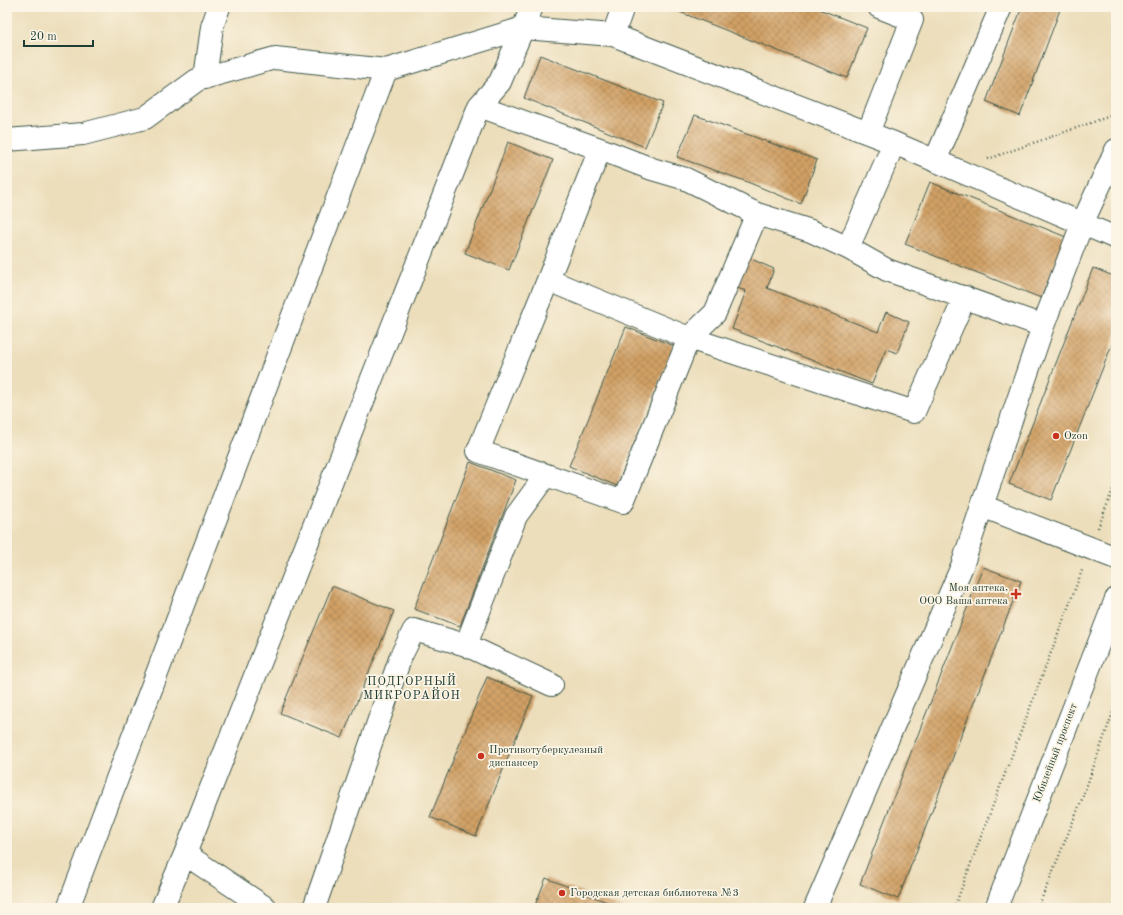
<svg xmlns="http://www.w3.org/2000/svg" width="1123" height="915" viewBox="0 0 1123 915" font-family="'Old Standard TT',serif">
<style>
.building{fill:url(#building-cross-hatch)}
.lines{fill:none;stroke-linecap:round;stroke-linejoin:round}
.minor-casing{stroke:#3e5548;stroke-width:24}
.major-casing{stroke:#3e5548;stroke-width:24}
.path{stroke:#3e5548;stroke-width:2.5;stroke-dasharray:1 3;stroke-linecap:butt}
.minor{stroke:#fff;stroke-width:22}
.major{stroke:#fff;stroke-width:22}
.poi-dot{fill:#c8321e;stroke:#fcf5e5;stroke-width:1.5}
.labels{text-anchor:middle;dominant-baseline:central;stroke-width:3.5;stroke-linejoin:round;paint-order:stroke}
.poi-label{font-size:11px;fill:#1f3d34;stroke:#fcf5e5;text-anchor:start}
.street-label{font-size:11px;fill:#1f3d34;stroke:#fcf5e5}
.neighbourhood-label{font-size:12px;letter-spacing:1px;fill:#1f3d34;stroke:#fcf5e5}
</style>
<defs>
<pattern id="building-cross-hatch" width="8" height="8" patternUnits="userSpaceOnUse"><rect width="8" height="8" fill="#d1a065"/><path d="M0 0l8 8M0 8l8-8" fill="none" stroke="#a98454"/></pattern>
</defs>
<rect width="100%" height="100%" fill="#fcf5e5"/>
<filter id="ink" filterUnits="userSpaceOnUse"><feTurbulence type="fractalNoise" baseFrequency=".025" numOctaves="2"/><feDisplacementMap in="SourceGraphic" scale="8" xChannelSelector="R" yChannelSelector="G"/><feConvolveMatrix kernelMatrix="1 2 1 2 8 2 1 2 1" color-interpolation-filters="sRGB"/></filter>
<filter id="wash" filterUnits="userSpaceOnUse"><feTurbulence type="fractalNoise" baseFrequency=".012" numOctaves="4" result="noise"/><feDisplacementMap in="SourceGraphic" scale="16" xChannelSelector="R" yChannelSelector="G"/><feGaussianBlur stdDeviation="0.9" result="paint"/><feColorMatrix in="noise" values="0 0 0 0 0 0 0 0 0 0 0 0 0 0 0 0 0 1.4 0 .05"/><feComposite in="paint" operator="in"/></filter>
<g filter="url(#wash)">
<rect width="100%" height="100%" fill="#ecdebb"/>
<g id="blocks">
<path class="building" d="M667,7H814L867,28L847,78Z
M1022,7H1061L1020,116L986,102Z
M540,55L663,103L645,147L524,98Z
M695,115L817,160L801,204L745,181L677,157Z
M508,142L553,160L509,270L465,253Z
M930,182L1066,237L1041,298L905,244Z
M749,258L774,269L767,288L878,332L886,312L909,322L897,353L886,349L872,384L732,329L746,291L737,288Z
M1093,268L1116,277V334L1051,500L1009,484Z
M626,327L674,346L617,486L569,466Z
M470,462L516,480L460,626L414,609Z
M983,567L1021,581L898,899L860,884Z
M332,586L394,611L342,738L280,713Z
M487,677L533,696L476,836L430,817Z
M546,878L622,908H534Z"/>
</g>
</g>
<g filter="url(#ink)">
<use href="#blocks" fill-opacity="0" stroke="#3e5548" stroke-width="1"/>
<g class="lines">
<defs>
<path id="minor" d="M613,35L623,7
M205,78L212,27L219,7
M479,106L600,149L652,169L686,179L757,214L811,231L848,248L894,143
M868,133L912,20L879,7
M7,140L83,134L145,118L197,80L275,58L386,70L523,28L613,35L894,143L1116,238
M600,149L548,280L478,451L623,502L689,338L715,313L757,214
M935,161L1001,7
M848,248L887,270L1043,326L1082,224L1116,150
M548,280L689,338L914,412L965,297
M1043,326L982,506L1116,558
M466,645L516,516L546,475
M185,854L266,908
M68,908L386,70
M162,908L185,854L479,106L500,82L532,7
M314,908L401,656L414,630L466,645L552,685
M815,908L962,566L982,506"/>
<path id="major" d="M996,908L1116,599"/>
</defs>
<use href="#minor" class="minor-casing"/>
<use href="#major" class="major-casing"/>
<path class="path" d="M988,159L1116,114
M1098,528L1116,482
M954,908L1083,568
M1038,908L1082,799L1116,704"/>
<use href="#minor" class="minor"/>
<use href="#major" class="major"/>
</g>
</g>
<g class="poi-dot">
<circle cx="1056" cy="436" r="4"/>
<path d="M1014 588h4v4h4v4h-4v4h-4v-4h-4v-4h4z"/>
<circle cx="481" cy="756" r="4"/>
<circle cx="562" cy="893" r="4"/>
</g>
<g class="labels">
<g class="poi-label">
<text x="1064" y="436">Ozon</text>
<text x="1008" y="588" text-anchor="end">Моя аптека,<tspan x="1008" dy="13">ООО Ваша аптека</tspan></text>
<text x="489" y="750">Противотуберкулезный<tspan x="489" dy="13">диспансер</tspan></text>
<text x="570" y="893">Городская детская библиотека №3</text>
</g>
<g class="street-label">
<text transform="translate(1056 753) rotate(-69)">Юбилейный проспект</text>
</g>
<g class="neighbourhood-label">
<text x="412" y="682">ПОДГОРНЫЙ<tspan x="412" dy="14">МИКРОРАЙОН</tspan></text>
</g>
</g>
<rect width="1123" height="915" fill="none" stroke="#fcf5e5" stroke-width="24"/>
<path d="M24 40v6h69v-6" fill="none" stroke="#1f3d34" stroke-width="2"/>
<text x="30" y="40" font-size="12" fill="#1f3d34" stroke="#fcf5e5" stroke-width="3" paint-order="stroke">20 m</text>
</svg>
